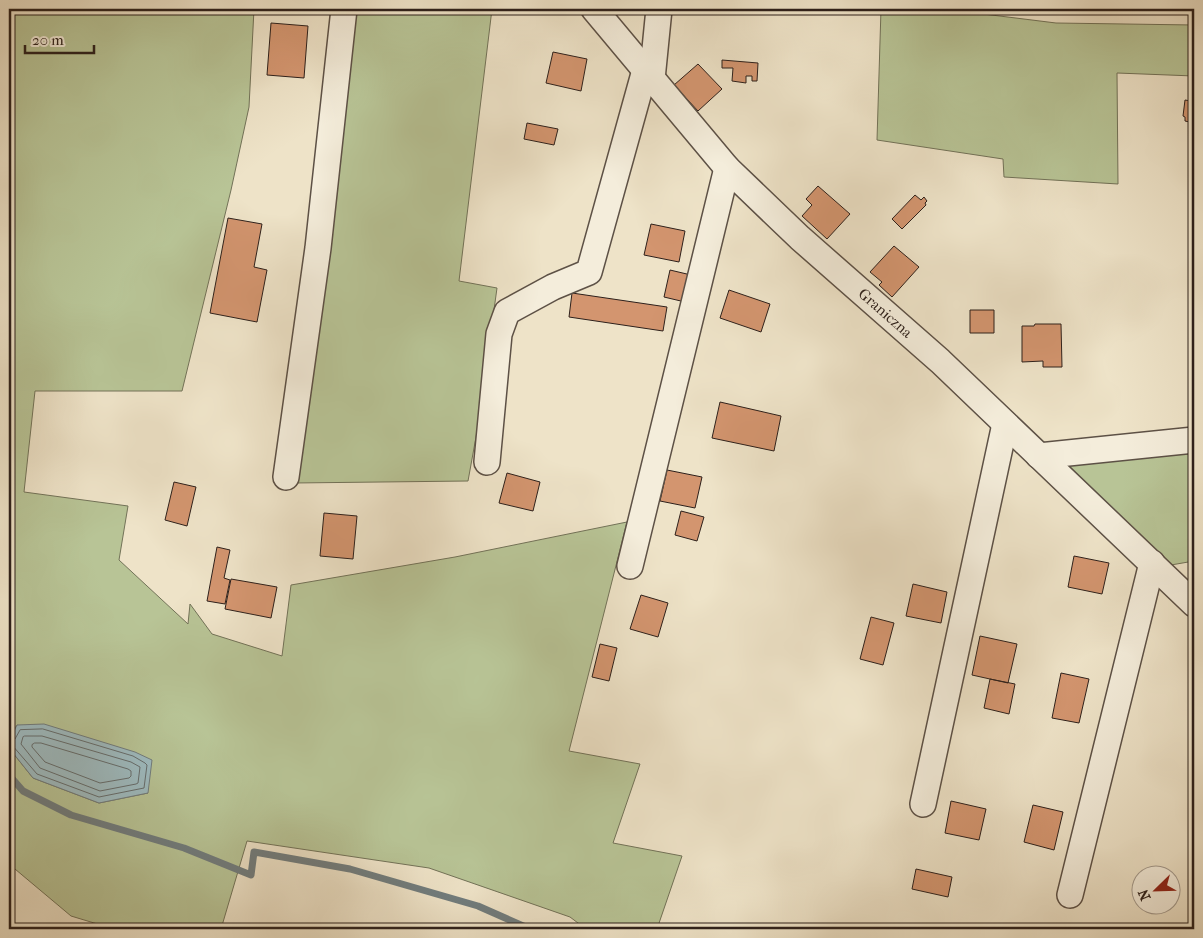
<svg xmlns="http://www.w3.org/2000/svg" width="1203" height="938" viewBox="0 0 1203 938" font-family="'IM FELL French Canon',serif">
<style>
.green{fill:#b8c496;stroke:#727258}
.water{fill:#9ebbc0;stroke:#717d7e}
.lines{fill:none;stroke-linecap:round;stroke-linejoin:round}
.shore{stroke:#666e6e;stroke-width:1}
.stream{stroke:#717d7e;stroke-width:7}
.building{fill:#d3956f;stroke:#2d201b}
.minor-casing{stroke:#5d5146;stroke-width:28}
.minor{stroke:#f4eddb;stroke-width:25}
.labels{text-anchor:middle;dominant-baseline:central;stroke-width:4;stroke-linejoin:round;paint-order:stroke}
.street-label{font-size:15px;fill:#2d201b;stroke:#f4eddb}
</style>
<rect width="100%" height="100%" fill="#eee3c8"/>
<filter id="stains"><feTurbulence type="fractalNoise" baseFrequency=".004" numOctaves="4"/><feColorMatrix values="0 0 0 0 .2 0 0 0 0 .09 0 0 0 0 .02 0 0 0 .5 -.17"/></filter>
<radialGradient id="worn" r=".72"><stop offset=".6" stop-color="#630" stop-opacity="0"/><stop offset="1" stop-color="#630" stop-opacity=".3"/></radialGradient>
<path class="green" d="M9,9H254L249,107L231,190L182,391H35L24,492L128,506L119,560L188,624L190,604L212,634L282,656L291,585L455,557L627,522L569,751L640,764L613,843L682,856L657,929H586L570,917L429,868L247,841L221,929H114L71,916L9,864V748L33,778L99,803L148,793L17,725L9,741Z
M354,9H492L459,281L497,288L478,426L468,481L294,483Z
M881,9H943L1056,23L1194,25V76L1117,73L1118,184L1004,177L1003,159L877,140Z
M1194,447V561L1171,565L1068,468L1071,460Z"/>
<path class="water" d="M44,724L135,752L152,760L148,793L99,803L33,778L9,748V741L17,725Z"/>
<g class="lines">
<path class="shore" d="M43,729L133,756L145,763L147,765L144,788L99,797L37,774L12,745L11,743L15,739L20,730Z
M25,736H42L131,762L140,767L138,783L136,784L100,791L40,768L21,744L23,737Z
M35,743H41L128,769L131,771V776L129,778L100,783L45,762L32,747V745Z"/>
<path class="stream" d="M9,775L23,791L71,815L184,848L251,875L254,852L350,869L478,906L530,929"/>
</g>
<path class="building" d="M271,23L308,26L304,78L267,75Z
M553,52L587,59L581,91L546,83Z
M722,60L758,63L757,81H752V76H746V83L732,81L733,68H722Z
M698,64L722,89L698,111L674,85Z
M1191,98L1194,99V123L1185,121V117L1183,116L1185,100L1191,101Z
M527,123L558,129L554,145L524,139Z
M818,186L850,214L827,239L802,216L812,205L806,199Z
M915,195L921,200L924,197L927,201L925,203L926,205L902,229L892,219Z
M228,218L262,224L254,267L267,270L257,322L210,313Z
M651,224L685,231L679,262L644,255Z
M894,246L919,267L892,297L879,285L882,282L870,272Z
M670,270L691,275L685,302L664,297Z
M729,290L770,304L761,332L720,318Z
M572,293L667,307L663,331L569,317Z
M970,310H994V333H970Z
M1035,324H1061L1062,367H1043V361L1022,362V326H1034Z
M720,402L781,416L774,451L712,438Z
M667,470L702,477L695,508L660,501Z
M507,473L540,482L533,511L499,503Z
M174,482L196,487L187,526L165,520Z
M681,511L704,517L697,541L675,535Z
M324,513L357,516L353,559L320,556Z
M217,547L230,550L224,578L230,580L225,604L207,601Z
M1074,556L1109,563L1102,594L1068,587Z
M231,579L277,587L271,618L225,609Z
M913,584L947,592L941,623L906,616Z
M641,595L668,603L658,637L630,629Z
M871,617L894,623L883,665L860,659Z
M980,636L1017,644L1008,683L972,675Z
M600,644L617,648L609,681L592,677Z
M1061,673L1089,679L1079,723L1052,718Z
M990,679L1015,684L1009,714L984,708Z
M951,801L986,809L979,840L945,833Z
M1033,805L1063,812L1054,850L1024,842Z
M916,869L952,877L948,897L912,889Z"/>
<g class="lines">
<defs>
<g id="minor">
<path id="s1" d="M594,9L727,168L800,238L940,361L1194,604"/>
<path d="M652,79L659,9"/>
<path d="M1039,456L1194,440"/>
<path d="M487,462L499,334L507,312L553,287L589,272L645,70"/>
<path d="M286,477L318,248L344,9"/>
<path d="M630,566L727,168"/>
<path d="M923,804L1005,424"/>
<path d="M1070,895L1152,563"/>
</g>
</defs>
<use href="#minor" class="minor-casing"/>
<use href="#minor" class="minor"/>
</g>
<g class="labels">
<g class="street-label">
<text stroke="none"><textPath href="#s1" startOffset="422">Graniczna</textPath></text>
</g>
</g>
<rect width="1203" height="938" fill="none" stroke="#eee3c8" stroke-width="30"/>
<rect x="10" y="10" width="1183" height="918" fill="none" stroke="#2d201b" stroke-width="2.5"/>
<rect x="15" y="15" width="1173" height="908" fill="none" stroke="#2d201b"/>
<g transform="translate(1156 890) rotate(247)"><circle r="24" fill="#f4eddb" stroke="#a49b8e"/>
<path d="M0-4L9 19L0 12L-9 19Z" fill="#8f2418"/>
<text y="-8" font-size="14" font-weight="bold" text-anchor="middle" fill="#2d201b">N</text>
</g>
<path d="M25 45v8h69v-8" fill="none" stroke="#2d201b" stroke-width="2.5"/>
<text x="32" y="45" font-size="15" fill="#2d201b" stroke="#f4eddb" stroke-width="4" paint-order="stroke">20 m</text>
<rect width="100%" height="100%" filter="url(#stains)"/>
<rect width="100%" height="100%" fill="url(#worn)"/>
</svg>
